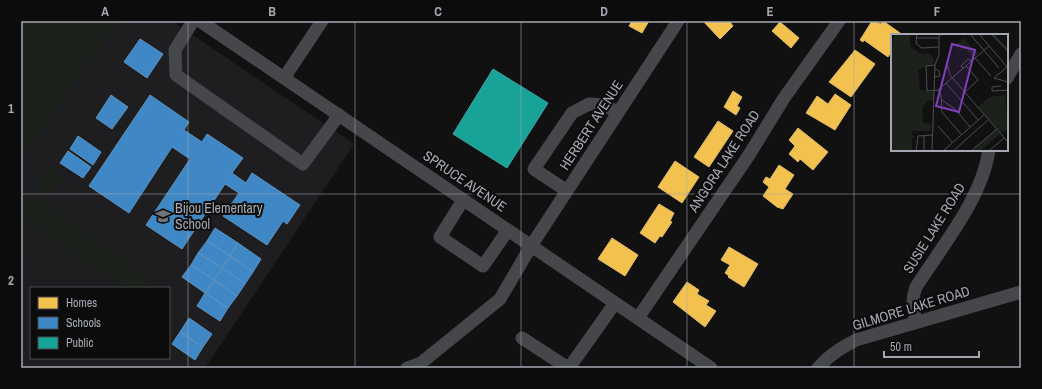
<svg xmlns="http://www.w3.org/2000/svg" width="1042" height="389" viewBox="0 0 1042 389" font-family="'Archivo Narrow',sans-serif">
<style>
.built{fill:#1e1e20;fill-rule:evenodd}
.green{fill:#1c211c}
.homes{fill:#f2c14e;stroke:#dbba6c}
.schools{fill:#3f88c5;stroke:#5d92bf}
.public{fill:#17a398;stroke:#41a5a0}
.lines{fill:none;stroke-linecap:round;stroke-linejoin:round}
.minor{stroke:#46474a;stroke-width:13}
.grid{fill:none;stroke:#a4a9b1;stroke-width:1;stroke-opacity:0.55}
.labels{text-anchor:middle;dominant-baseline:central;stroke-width:4;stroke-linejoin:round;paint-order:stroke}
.street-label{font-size:14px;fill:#a4a9b1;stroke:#0c0c0d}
.poi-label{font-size:14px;fill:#a4a9b1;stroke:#0c0c0d;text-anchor:start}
.inset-river{fill:none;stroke:#2b3337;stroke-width:2}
.inset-road{fill:none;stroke:#4c4e52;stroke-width:1}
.view{fill:#813fbd;fill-opacity:0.15;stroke:#813fbd;stroke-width:2}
.inset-edge{fill:none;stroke:#a4a9b1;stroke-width:2}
.neatline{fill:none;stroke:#a4a9b1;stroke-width:1.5}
.grid-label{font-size:13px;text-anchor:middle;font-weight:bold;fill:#a4a9b1}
</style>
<rect width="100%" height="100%" fill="#111112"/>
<path class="built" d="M21,21H172L354,144L205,368H21ZM31,288H169V358H31Z"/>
<path class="green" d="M21,21H117L30,151L21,145Z
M49,166L63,177L48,196L35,185Z
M31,193L151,280L146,288H124L26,220V235L21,275V196L23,202Z"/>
<path class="homes" d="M632,21H649L642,33L629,26Z
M703,21H731L730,22L733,26L720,39Z
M872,21L881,24L883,21L903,35H892V51L888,57L864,40L863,42L860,40Z
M780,22L799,38L791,48L772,31Z
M855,50L875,64L851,97L829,82Z
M733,91L742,97L737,106L740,108L736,115L724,107Z
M835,94L851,105L835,130L806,113L817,96L828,104Z
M718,121L733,131L709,167L694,157Z
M798,128L828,152L813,170L800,159L798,162L789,154L795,146L789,140Z
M675,161L699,177L682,203L658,187Z
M779,165L794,175L785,189L793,194L783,209L777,207L763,196L769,187L763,182L766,177L770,179Z
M659,204L674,213L670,221L672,222L662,237L660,236L655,243L640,233Z
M612,238L638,255L625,276L598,259Z
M729,247L758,264L744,287L728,277L729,276L725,273L730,265L721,260Z
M687,282L699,290L697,294L709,301L706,305L716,311L705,327L673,302Z"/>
<path class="schools" d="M140,39L163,54L147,78L124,62Z
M111,95L128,107L112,129L96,118Z
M150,95L189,122L184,130L202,142L207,134L243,158L232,173L246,183L252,173L300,205L287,224L283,221L267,245L223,216L239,193L225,184L182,249L146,225L190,159L172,147L129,213L89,186Z
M78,136L101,152L93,165L70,149Z
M68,151L91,167L83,178L60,163Z
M215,228L238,243L230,256L207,241Z
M207,241L230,256L222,268L198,253Z
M238,243L261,259L253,272L230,256Z
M198,253L222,268L214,280L191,265Z
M230,256L253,272L245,284L222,268Z
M191,265L214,280L205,293L182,277Z
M222,268L245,284L237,296L214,280Z
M214,280L237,296L228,308L205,293Z
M205,293L228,308L220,321L197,306Z
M189,318L212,334L203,347L180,332Z
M180,332L203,347L195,360L172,344Z"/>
<path class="public" d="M493,69L548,103L507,168L453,134Z"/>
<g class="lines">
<path class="minor" d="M193,21L175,50L176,75L303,164L339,115
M200,21L711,368
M284,78L322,21
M1007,78L1021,54
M567,191L534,169L572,113L589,104L603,105L618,112
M463,200L440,237L483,266L508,230
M638,318L749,155L784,98L839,21
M916,322C913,309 911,300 916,287C942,246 982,199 989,150
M522,338L568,368
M407,368L421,363L500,299L531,246L678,21
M569,368L615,303
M818,368C829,355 841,348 856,340L1021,292"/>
</g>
<path class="grid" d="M188,21V368M355,21V368M521,21V368M687,21V368M854,21V368M21,194H1021"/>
<defs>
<symbol id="school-bare" viewBox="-9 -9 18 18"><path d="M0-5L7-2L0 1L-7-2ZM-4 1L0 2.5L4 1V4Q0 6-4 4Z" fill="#717479" stroke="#0c0c0d" stroke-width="2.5" paint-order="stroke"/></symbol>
</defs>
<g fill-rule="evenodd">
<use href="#school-bare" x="152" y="205" width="22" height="22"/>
</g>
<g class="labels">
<g class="street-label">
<text transform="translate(591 125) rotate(-57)">HERBERT AVENUE</text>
<text transform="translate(724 161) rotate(-57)">ANGORA LAKE ROAD</text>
<text transform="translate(465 181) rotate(34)">SPRUCE AVENUE</text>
<text transform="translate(934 228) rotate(-58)">SUSIE LAKE ROAD</text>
<text transform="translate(911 308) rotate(-17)">GILMORE LAKE ROAD</text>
</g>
<g class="poi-label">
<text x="175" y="208">Bijou Elementary<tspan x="175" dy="16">School</tspan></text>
</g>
</g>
<g transform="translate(891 34)">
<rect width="117" height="117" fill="#111112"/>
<path d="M4,0H19V12L30,20L39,19L44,28L27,36L29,56L43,58V67L37,66L31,74L32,89L40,90V97H21V101L25,103L21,104V117H0V13ZM72,4L87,19L82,24L75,15L77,13L64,20L71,14L65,11ZM114,61L117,96L110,99L87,73L99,63ZM105,96L109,100L89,117H81Z" fill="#1c211c"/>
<path class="inset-river" d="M101,0L117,17"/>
<path class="inset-road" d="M26,0L25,9L30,14L48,13M79,0L108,34M88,0L117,34M25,4H48M84,24L100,42M56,30L59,41L117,108M44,31L35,32L36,57L47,56L98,12M116,33L103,44L117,48M72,34L70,32L77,25L80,27M44,43L49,42L48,37L44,35M55,49L87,86M110,52L101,53V57L117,56M47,56L50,61L51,78L70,100M74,58L87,46L75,32M51,66L64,75L79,93M47,92L61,108M33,101V117M25,117L27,102L41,101M41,117L44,31L48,21V0M52,117L93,81M62,117L97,86M80,117L106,95M98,117L113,104"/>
<path class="view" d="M61,10L84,16L68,78L45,72Z"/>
<rect width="117" height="117" class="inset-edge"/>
</g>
<rect width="1042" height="389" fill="none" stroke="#0c0c0d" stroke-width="44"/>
<rect x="30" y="287" width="140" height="72" fill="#0c0c0d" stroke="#494b4f"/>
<rect x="38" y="297" width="20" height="12" fill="#f2c14e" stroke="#494b4f"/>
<text x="66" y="307" font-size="12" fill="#a4a9b1">Homes</text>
<rect x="38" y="317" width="20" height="12" fill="#3f88c5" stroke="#494b4f"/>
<text x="66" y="327" font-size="12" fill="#a4a9b1">Schools</text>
<rect x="38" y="337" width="20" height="12" fill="#17a398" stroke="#494b4f"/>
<text x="66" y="347" font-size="12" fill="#a4a9b1">Public</text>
<path d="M884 351v6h95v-6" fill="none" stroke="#a4a9b1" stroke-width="2"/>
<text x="890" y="351" font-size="12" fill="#a4a9b1" stroke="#0c0c0d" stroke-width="3" paint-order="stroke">50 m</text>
<rect x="22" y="22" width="998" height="345" class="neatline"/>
<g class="grid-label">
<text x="105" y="16">A</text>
<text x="272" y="16">B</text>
<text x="438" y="16">C</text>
<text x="604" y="16">D</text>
<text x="770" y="16">E</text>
<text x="937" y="16">F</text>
<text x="11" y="113">1</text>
<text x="11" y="285">2</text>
</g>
</svg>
